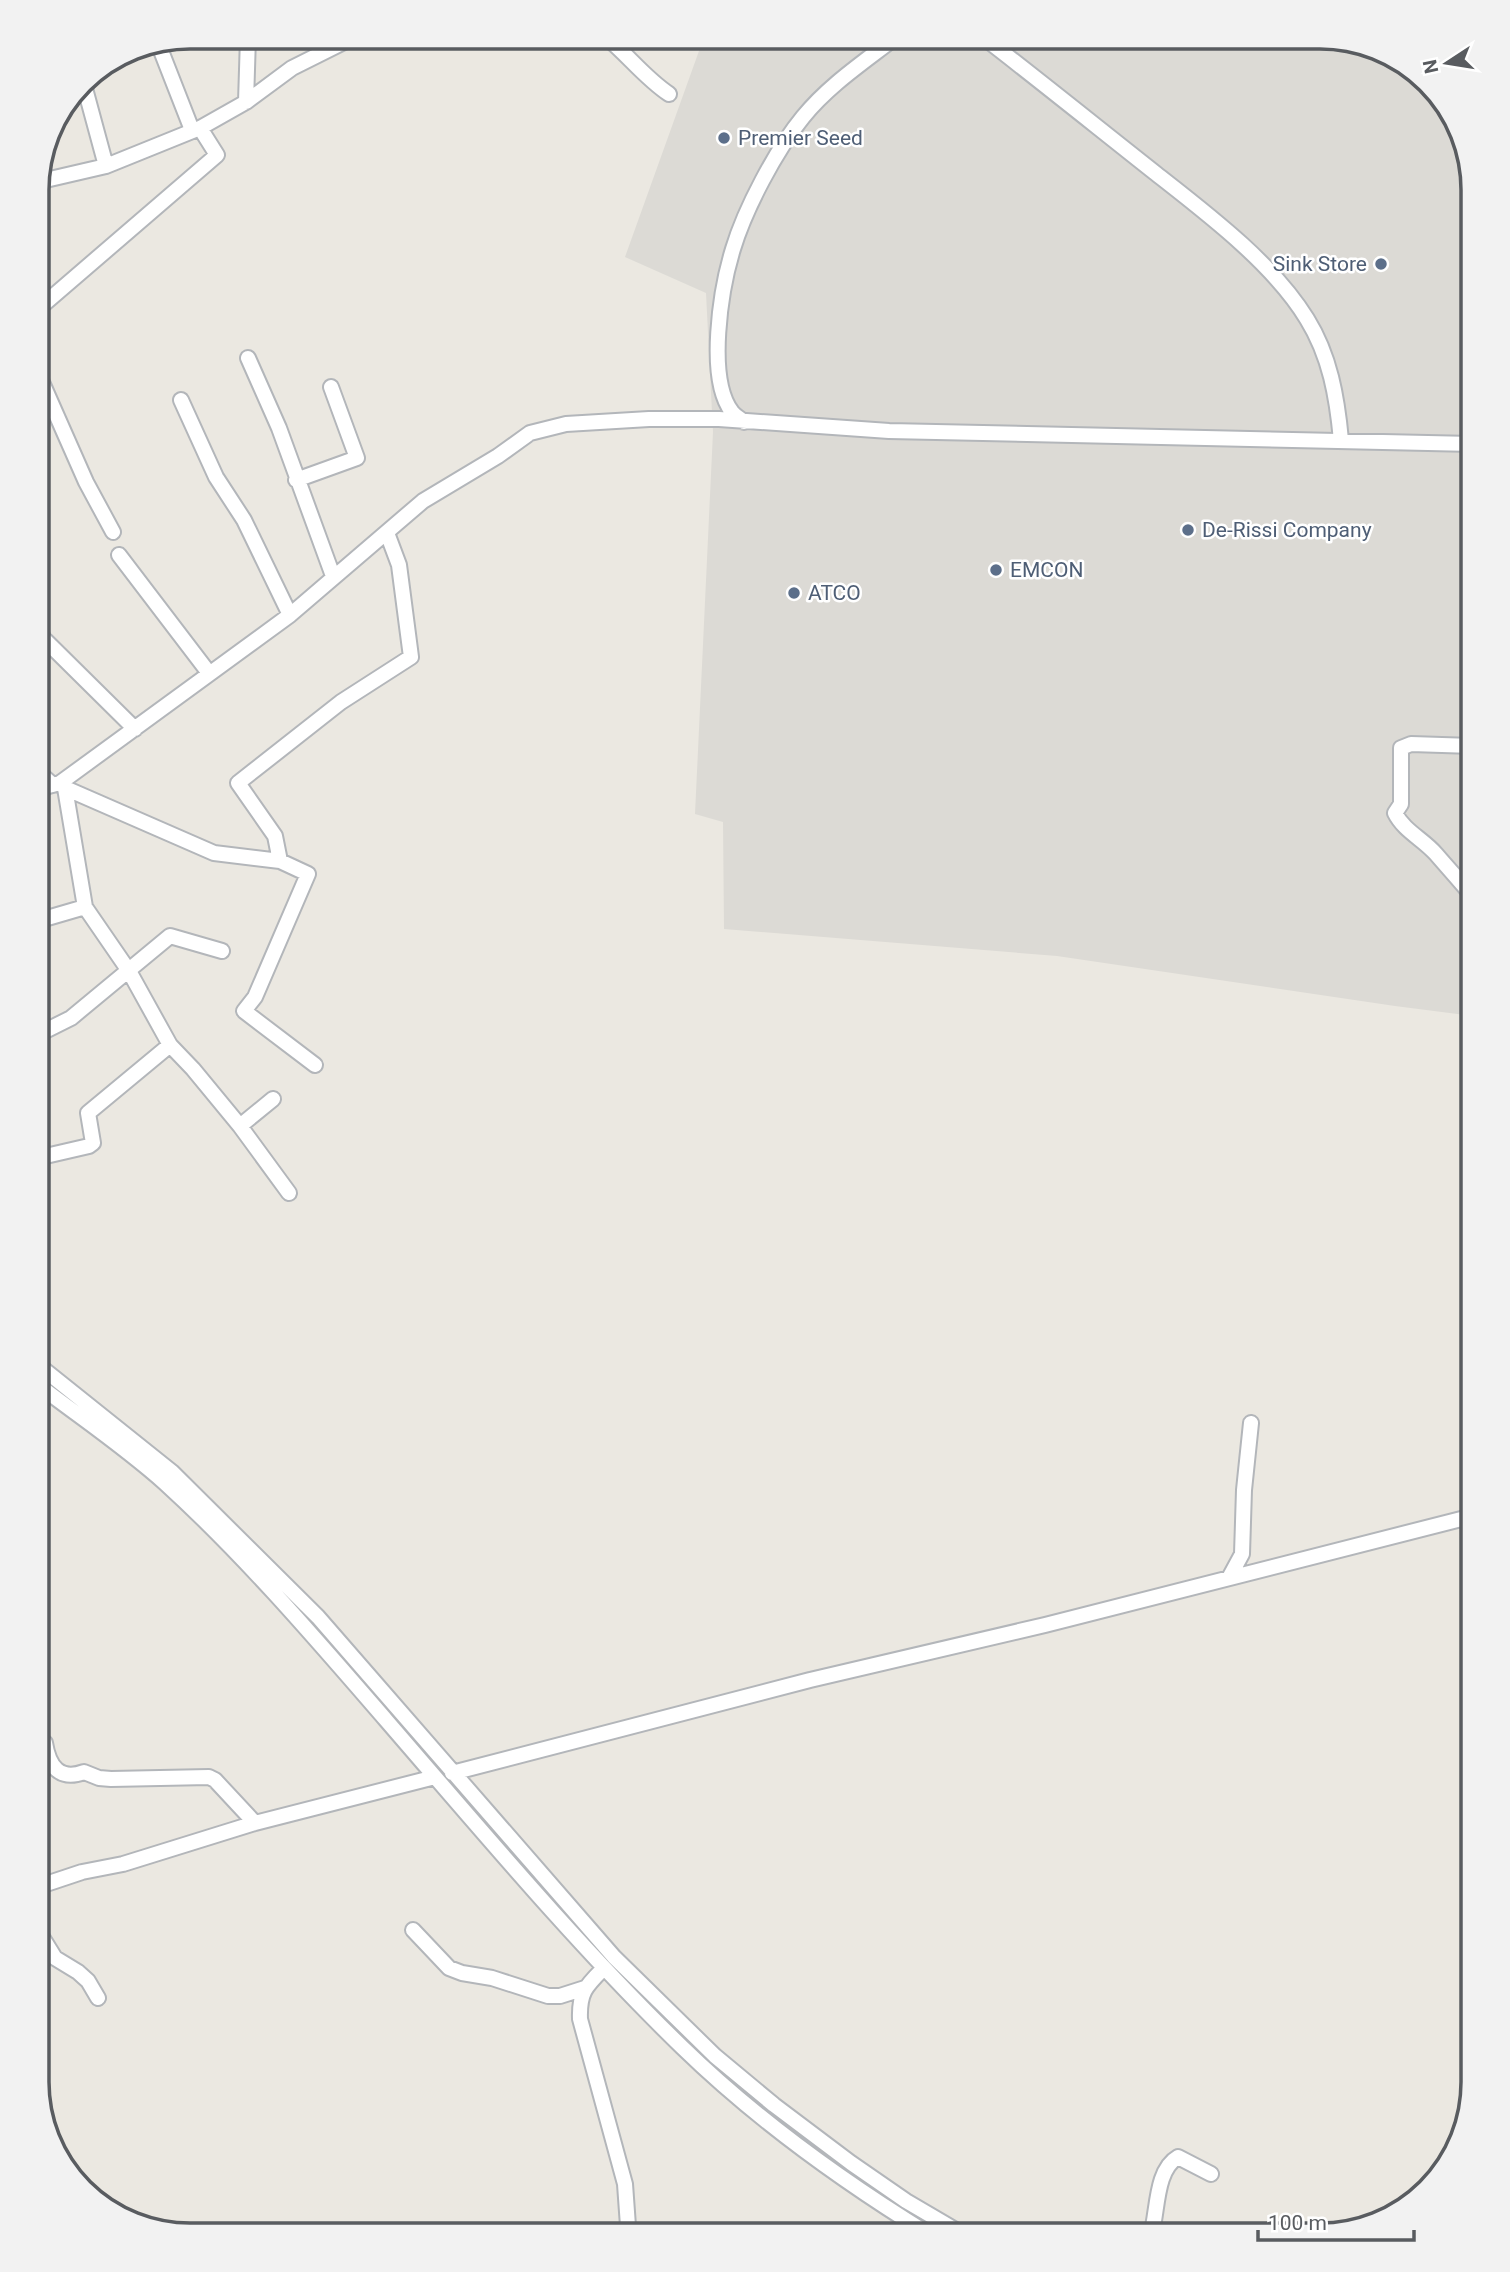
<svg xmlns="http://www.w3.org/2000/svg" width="1510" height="2272" viewBox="0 0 1510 2272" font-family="Roboto,sans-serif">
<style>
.industrial{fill:#dcdad5}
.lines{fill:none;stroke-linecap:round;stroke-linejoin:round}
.minor-casing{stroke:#b3b6ba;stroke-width:18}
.minor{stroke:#fff;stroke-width:14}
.service-dot{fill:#5c6f8a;stroke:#fff;stroke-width:2.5}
.labels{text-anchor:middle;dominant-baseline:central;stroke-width:5;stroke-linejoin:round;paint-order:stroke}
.service-label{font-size:21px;fill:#4e5e75;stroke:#fff;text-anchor:start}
.rim{fill:none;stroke:#595c60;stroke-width:3.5}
</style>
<rect width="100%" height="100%" fill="#ebe8e1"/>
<path class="industrial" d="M704,37H1329L1397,58L1453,114L1473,190V1016L1395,1006L1057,956L724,929L723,822L695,814L713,432L706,293L625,257Z"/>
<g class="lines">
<defs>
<path id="minor" d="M606,37C628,55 645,78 669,94
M983,37C1040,81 1097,127 1154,172C1205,212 1273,263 1307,319C1330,356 1337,397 1341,440
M158,43L192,130
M83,81L106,166
M246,102L248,37
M37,182L106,166L200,128L246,102L292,68L354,37
M37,310L217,155L200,128
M248,358L279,428L333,576
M37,371L86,482L113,532
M181,400L216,477L244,520L290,615
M744,422C741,419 735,416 732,412C706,378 721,288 733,249C745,209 776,150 803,117C829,85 864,62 896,37
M296,480L357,458L331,387
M119,555L209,673
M37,627L44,639L135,729
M37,771L53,785
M61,784L65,788L85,907L129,971L170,1045L193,1069L240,1126L289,1193
M65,788L214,853L280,861L308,874L255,997L244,1011L315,1065
M37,789L60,783L290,615L423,501L498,456L530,433L566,424L649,419H719L889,431L1473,444
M280,861L275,836L238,783L341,702L411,657L399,565L387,533
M1473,897C1461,882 1448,868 1436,854C1423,839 1404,831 1395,813L1401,804V748L1411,744L1473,746
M37,921L85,907
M37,1035L71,1018L170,936L222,951
M240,1126L273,1099
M37,1158L89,1146L93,1143L88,1113L170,1045
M37,1364L172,1472L318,1617L614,1957L715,2056L774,2105L851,2163L906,2201L964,2235
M37,1384C80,1417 125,1447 165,1483C245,1556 315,1638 386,1720C482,1831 577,1945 682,2047C756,2119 842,2181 930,2235
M1229,1578L1242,1554L1244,1490L1251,1423
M37,1740L45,1743C49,1767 60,1781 84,1772L99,1778L111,1779L209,1777L215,1780L255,1823
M452,1773L810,1680L1045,1625L1473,1516
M37,1887L82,1872L123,1864L255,1823L435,1777
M37,1929L55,1958L78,1972L88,1981L98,1998
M413,1930L449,1968L462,1973L492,1978L548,1996H560L585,1988
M604,1968C586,1986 579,1992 580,2019L625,2184L628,2226L626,2235
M1151,2235C1158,2212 1155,2170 1178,2157L1211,2174"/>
</defs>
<use href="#minor" class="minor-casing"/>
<use href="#minor" class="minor"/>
</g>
<g class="service-dot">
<circle cx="724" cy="138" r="7"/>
<circle cx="1381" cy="264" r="7"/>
<circle cx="1188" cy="530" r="7"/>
<circle cx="996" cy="570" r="7"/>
<circle cx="794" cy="593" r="7"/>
</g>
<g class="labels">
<g class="service-label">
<text x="738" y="138">Premier Seed</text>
<text x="1367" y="264" text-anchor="end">Sink Store</text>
<text x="1202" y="530">De-Rissi Company</text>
<text x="1010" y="570">EMCON</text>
<text x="808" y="593">ATCO</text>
</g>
</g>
<path d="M0 0H1510V2272H0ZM190 49H1320A141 141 0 0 1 1461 190V2082A141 141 0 0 1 1320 2223H190A141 141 0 0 1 49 2082V190A141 141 0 0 1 190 49Z" fill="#f2f2f2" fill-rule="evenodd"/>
<path class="rim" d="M190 49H1320A141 141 0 0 1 1461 190V2082A141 141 0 0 1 1320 2223H190A141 141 0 0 1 49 2082V190A141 141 0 0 1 190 49Z"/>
<g transform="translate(1447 63) rotate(258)" stroke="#ffffff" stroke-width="5" paint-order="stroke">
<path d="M0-5L12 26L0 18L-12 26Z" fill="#595c60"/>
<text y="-10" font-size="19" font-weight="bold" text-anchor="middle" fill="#595c60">N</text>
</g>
<path d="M1258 2230v10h156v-10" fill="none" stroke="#595c60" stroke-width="3.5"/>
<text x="1268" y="2230" font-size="21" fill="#595c60" stroke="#ffffff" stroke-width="5" paint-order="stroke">100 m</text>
</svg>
